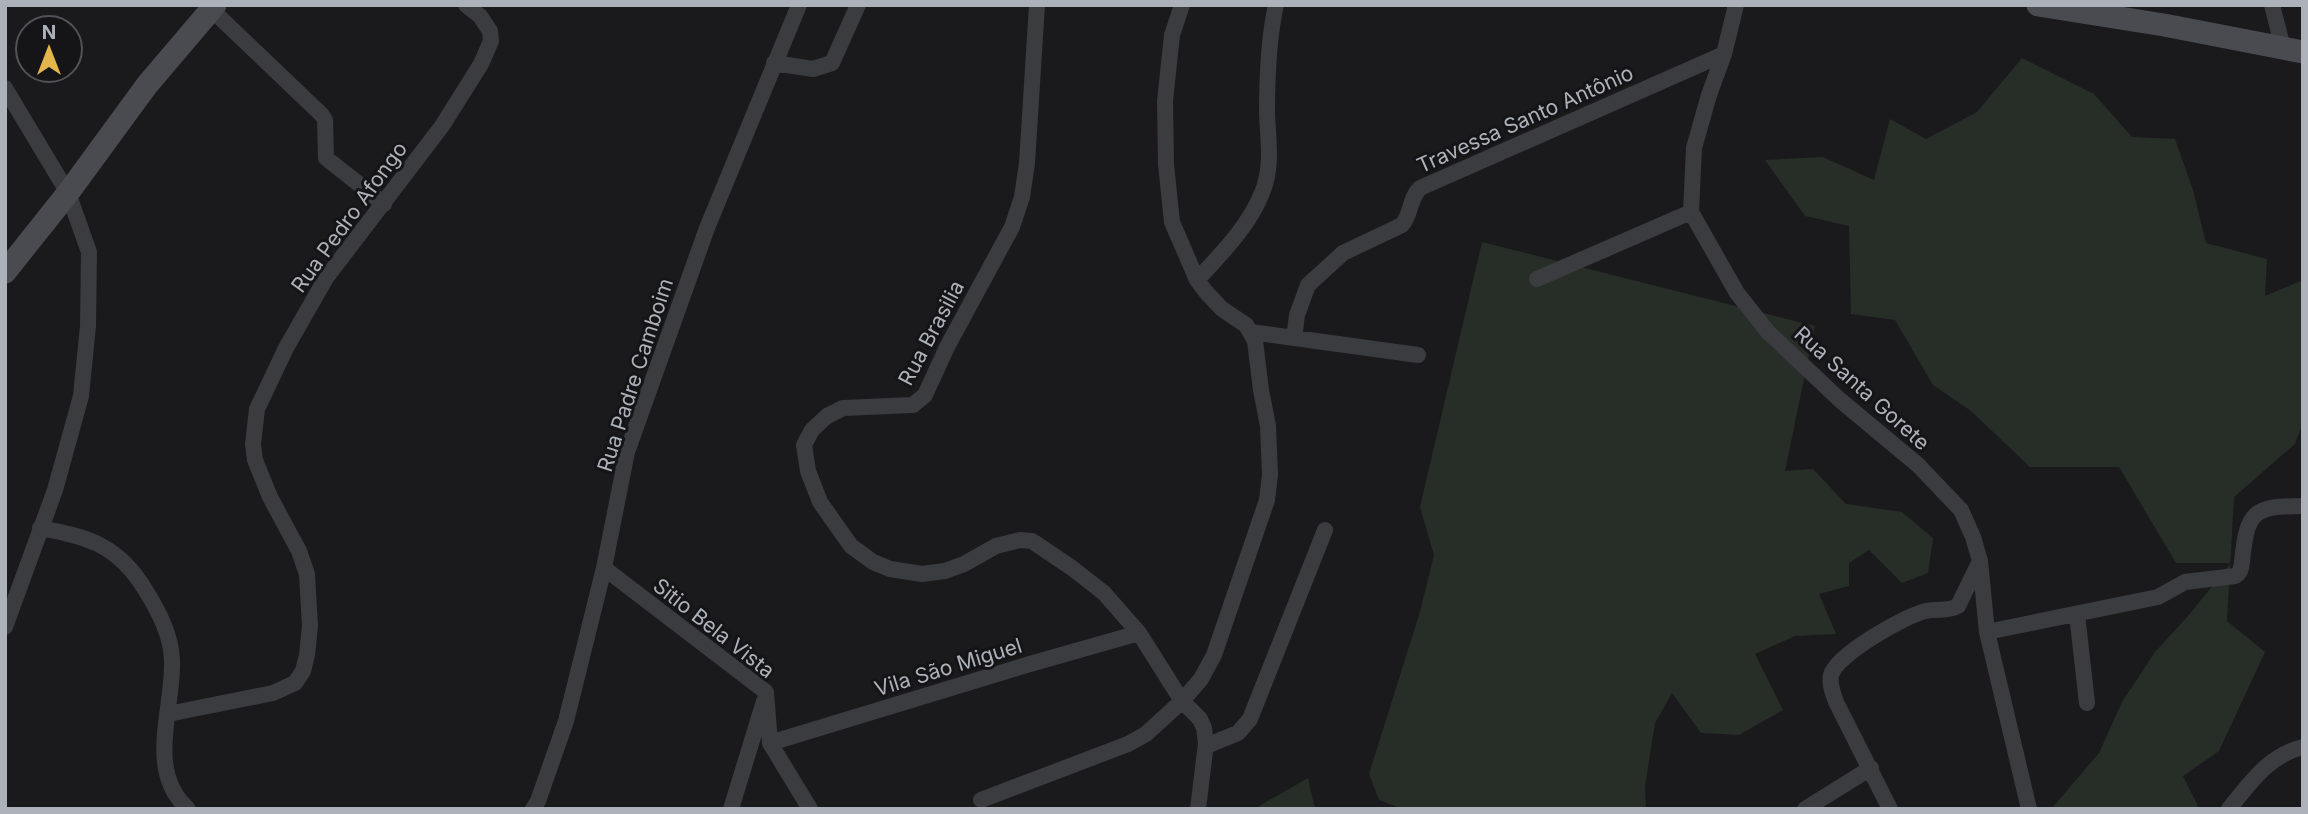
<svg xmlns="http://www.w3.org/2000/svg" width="2308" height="814" viewBox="0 0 2308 814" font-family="Inter,sans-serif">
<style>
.green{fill:#262e27}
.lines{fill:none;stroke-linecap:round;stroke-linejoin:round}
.street{stroke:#3b3c40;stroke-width:16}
.secondary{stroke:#494b50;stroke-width:23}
.labels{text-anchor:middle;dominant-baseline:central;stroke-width:6;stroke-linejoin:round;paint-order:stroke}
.street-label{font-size:21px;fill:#adb1ba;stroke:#151517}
</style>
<rect width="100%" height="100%" fill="#1a1a1c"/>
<path class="green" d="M2022,58L2094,94L2132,137L2175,139L2193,190L2206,243L2267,259L2265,296L2303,280V422L2295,444L2234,497L2227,621L2265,652L2219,751L2183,776L2198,806L2196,809H2055L2053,807L2099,753L2122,702L2155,652L2188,616L2231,563H2176L2119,467H2030L1971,411L1933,385L1895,320L1851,314L1849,226L1805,216L1765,160L1823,157L1874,180L1890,119L1926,139L1977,112Z
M1482,242L1815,326L1785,471L1813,469L1846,504L1902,512L1933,538L1928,573L1902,583L1869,550L1849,563V586L1819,594L1836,634L1795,636L1755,654L1783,710L1739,735L1701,733L1672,693L1655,723L1645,786L1646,809H1403L1379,800L1369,774L1419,615L1434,555L1420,507Z
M1308,778L1315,809H1260L1259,806Z"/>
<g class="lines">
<path class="street" d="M1037,5L1027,163L1022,197L1012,227L947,347L925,395L913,405L843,408L827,416L812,430L804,445L808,471L820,502L851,546L873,562L890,569L922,574L945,571L964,564L996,546L1020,540L1032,541L1072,568L1104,593L1139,633L1182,701L1200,719L1204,728L1206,743L1198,809
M1736,5L1724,54L1709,95L1694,148L1691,212L1737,293L1768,332L1840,400L1918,465L1961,510L1973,537L1980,561L1987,632L2029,809
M2272,5L2283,48
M211,9L322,115L325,120L326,158L384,204
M774,63L813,69L832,63L858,5
M5,88L68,193L89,252L88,326L81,396L55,490L5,627
M1537,279L1691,212
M1197,280C1221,254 1249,226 1262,193C1273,167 1268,140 1267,113C1267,78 1268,40 1276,5
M1251,332L1418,355
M1294,338L1297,315L1308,285L1343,253L1402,225C1412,213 1409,199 1420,188L1724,54
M40,528C90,537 119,546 146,591C159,612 171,635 172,660C174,709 145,770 188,809
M604,568L766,692L770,743L810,809
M2077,614L2087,703
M1987,632L2158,597L2185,582L2235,576C2241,572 2241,569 2242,562C2247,512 2252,506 2303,506
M168,714L273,693L295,683L303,671L307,655L310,626L307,574L299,551L270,497L255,460L253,444L257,409L286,348L326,278L442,126L481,64L491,41L490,31L480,16L466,5
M770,743L1030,664L1139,633
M1206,746L1238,733L1250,719L1325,530
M981,800L1128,744L1146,734L1182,701L1201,679L1214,655L1267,500L1270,475L1268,426L1261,390L1255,341L1246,325L1222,309L1206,292L1197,280L1172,222L1166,164L1165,101L1172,35L1182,5
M533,809L538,801L566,721L604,568L627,452L707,228L799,5
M731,809L764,701
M1805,809L1871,768
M1890,809L1836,702C1833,693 1829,684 1831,675C1836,655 1906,615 1926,611C1937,608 1948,612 1958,606L1980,561
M2229,809C2250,783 2269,755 2303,747"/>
<path class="secondary" d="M2038,5L2164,25L2303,52
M5,272L68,193L147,85L215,5"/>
</g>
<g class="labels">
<g class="street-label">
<text transform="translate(1525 119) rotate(-24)">Travessa Santo Antônio</text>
<text transform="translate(349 217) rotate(-54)">Rua Pedro Afongo</text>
<text transform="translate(931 333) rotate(-62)">Rua Brasilia</text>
<text transform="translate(635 375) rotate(-72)">Rua Padre Camboim</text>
<text transform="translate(1862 388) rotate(42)">Rua Santa Gorete</text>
<text transform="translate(714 628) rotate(38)">Sitio Bela Vista</text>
<text transform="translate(948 667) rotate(-17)">Vila São Miguel</text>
</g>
</g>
<rect width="2308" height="814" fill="none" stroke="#adb1ba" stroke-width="14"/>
<g transform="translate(49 49)"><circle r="33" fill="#151517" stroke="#525358" stroke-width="2"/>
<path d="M0-5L12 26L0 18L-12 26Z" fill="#e3b54b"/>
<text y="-10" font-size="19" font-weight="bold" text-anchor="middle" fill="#adb1ba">N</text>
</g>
</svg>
